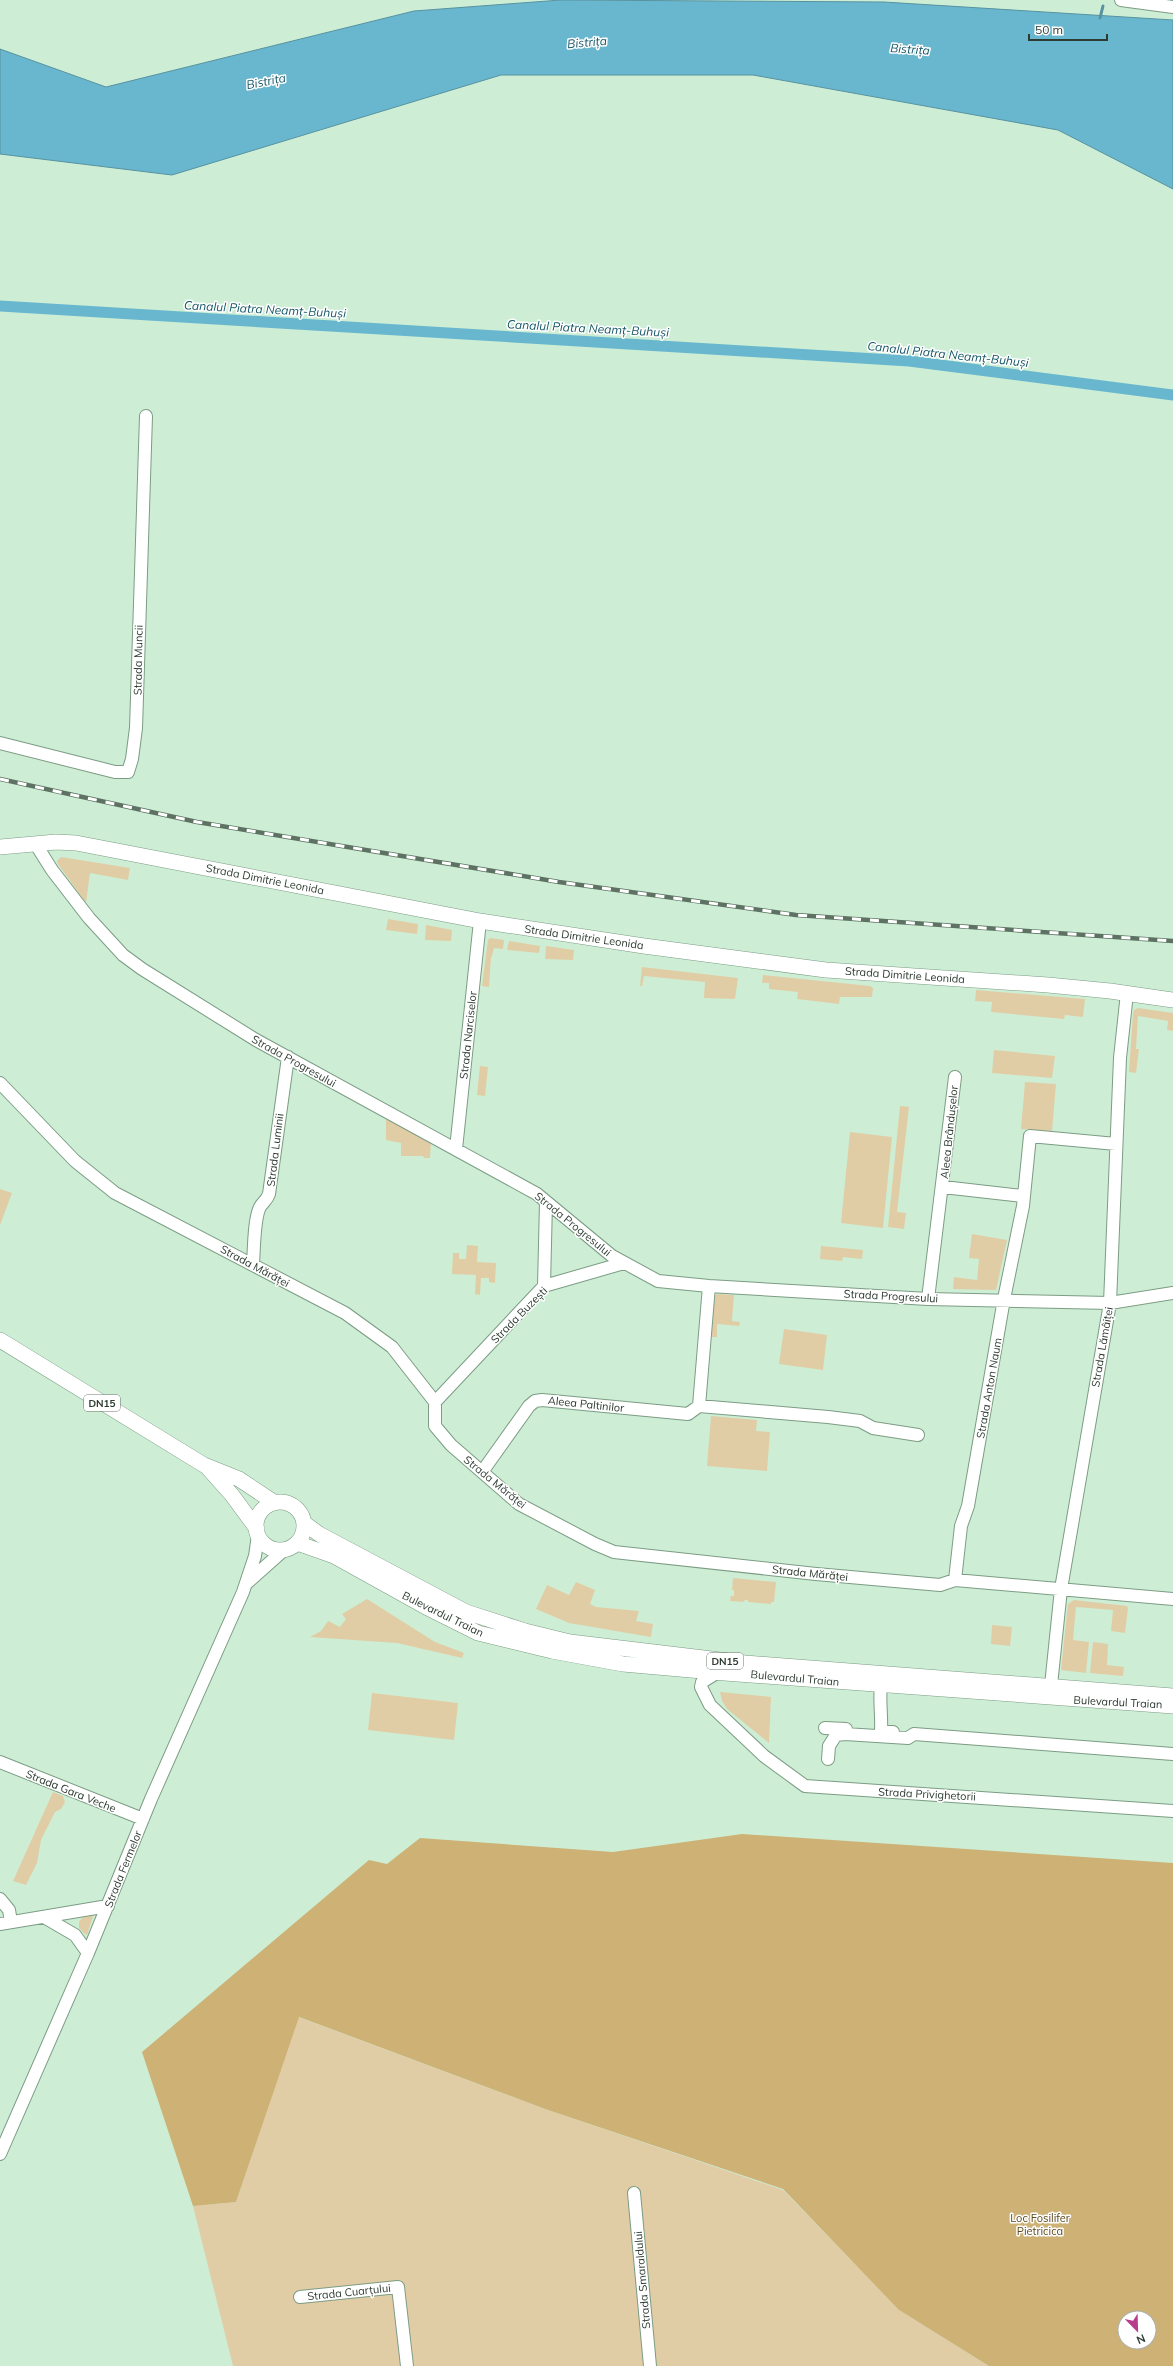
<svg xmlns="http://www.w3.org/2000/svg" width="1173" height="2366" viewBox="0 0 1173 2366" font-family="Mulish,sans-serif">
<style>
.green{fill:#e1cda5;fill-rule:evenodd}
.forest{fill:#cdb175;fill-rule:evenodd}
.water{fill:#69b7cf;stroke:#5792a0}
.lines{fill:none;stroke-linecap:round;stroke-linejoin:round}
.stream{stroke:#5792a0;stroke-width:3}
.canal{stroke:#69b7cf;stroke-width:11}
.minor-casing{stroke:#7c9c84;stroke-width:14}
.major-casing{stroke:#7c9c84;stroke-width:16}
.minor{stroke:#fff;stroke-width:12}
.major{stroke:#fff;stroke-width:15}
.rail-casing{stroke:#5e7263;stroke-width:4.5}
.rail{stroke:#fff;stroke-width:3;stroke-dasharray:9;stroke-linecap:butt}
.labels{text-anchor:middle;dominant-baseline:central;stroke-width:3;stroke-linejoin:round;paint-order:stroke}
.shield{fill:#fff;stroke:#6c766f;stroke-width:1}
.shield-label{font-size:10px;font-weight:bold;fill:#2d3b31}
.street-label{font-size:11px;fill:#2d3b31;stroke:#fff}
.park-label{font-size:11px;fill:#5c481a;stroke:#fff}
.water-label{font-size:12px;font-style:italic;fill:#155667;stroke:#fff}
</style>
<rect width="100%" height="100%" fill="#cdeed5"/>
<path class="green" d="M61,857L130,868L128,880L90,873L86,903L58,864L57,861Z
M388,919L418,924L417,934L386,930Z
M426,925L452,930L451,941L425,940Z
M490,938L504,940L503,949L494,948L492,956L491,957L489,987L482,986L488,940Z
M509,941L540,946L539,953L507,950Z
M546,946L574,950L573,960L545,959Z
M642,967L738,978L735,999L704,998L705,982L644,976L642,986H640Z
M763,975L870,986L873,988L872,997H840L839,1004L797,999L798,992L769,989V983H762Z
M976,990L1085,999L1083,1017L1065,1015L1064,1019L991,1012L992,1002L975,1001Z
M1138,1008L1173,1013V1031L1167,1030L1168,1021L1138,1016L1136,1049H1139L1136,1073L1129,1072L1133,1014L1134,1010Z
M994,1050L1055,1056L1052,1078L992,1073Z
M480,1066L488,1067L485,1096L477,1095Z
M1025,1082L1056,1084L1052,1131L1021,1129Z
M900,1106L909,1107L897,1212L906,1213L904,1229L888,1227Z
M386,1118L431,1142L430,1158H424L423,1156H401V1143L386,1140Z
M850,1132L892,1137L883,1228L841,1223Z
M0,1189L12,1193L0,1225Z
M972,1234L1007,1240L996,1290L953,1289L954,1277L977,1280L979,1259L969,1258Z
M467,1245L478,1246L477,1262L496,1263L495,1283L489,1282V1278H481L480,1295L475,1294L476,1275L452,1274L453,1253H459V1259H466Z
M821,1246L863,1250L862,1259L843,1257L842,1261L820,1259Z
M718,1294L734,1295L732,1321L740,1322L739,1326L717,1324V1337H711L715,1295Z
M784,1329L827,1335L823,1370L779,1364Z
M711,1416L757,1420L756,1431L770,1432L767,1471L707,1466Z
M733,1578L776,1582L774,1602H771V1604L748,1602V1600H745L743,1602L730,1601L731,1596H734V1590H732Z
M576,1582L595,1590L590,1604L596,1607L639,1611L636,1621L653,1624L651,1637L569,1623L536,1609L547,1585L569,1595Z
M367,1599L435,1642L464,1653L462,1658L397,1643L310,1637L321,1631L328,1621L340,1627L346,1619L342,1614Z
M1074,1600L1127,1606L1128,1608L1125,1633L1111,1631L1113,1610L1076,1607L1073,1640L1089,1642L1086,1673L1061,1670L1068,1604Z
M992,1625L1012,1627L1010,1646L991,1644Z
M1093,1642L1108,1644L1107,1665L1124,1667L1123,1676L1090,1673Z
M720,1692L771,1697L769,1743L727,1709L722,1701Z
M372,1693L458,1703L454,1740L368,1730Z
M53,1792L63,1796L65,1802L61,1809L55,1812L41,1840L37,1863L26,1885L13,1881Z
M94,1913L87,1935L85,1934L79,1928V1922L85,1914Z
M298,2017L548,2110L783,2190L856,2265L1173,2128V2366L899,2310L989,2366H233L193,2206L236,2202ZM1125,2318H1149V2342H1125Z"/>
<path class="forest" d="M742,1834L1173,1863V2366H989L899,2310L783,2189L548,2110L299,2017L236,2202L193,2206L142,2052L369,1860L387,1864L420,1838L613,1852ZM1125,2318H1149V2342H1125Z"/>
<path class="water" d="M561,0L884,2L1173,20V189L1058,130L753,75H501L172,175L0,154V49L106,87L414,11Z"/>
<g class="lines">
<path class="stream" d="M1100,18L1103,6"/>
<path class="canal" d="M0,306L909,361L1173,395"/>
<defs>
<path id="minor" d="M1121,0L1173,7
M0,743L115,772H128L132,759L136,728L146,416
M35,843L52,870L89,918L123,955L142,969L256,1040L537,1194L612,1256L658,1281L709,1286L928,1299L1110,1303L1173,1293
M0,1083L75,1161L115,1193L345,1313L392,1347L435,1402V1426L451,1445L519,1504L595,1544L614,1552L816,1574L940,1585L955,1580L1173,1599
M456,1149L480,921
M943,1187L1023,1196
M253,1264C254,1250 254,1218 260,1207C263,1202 267,1200 269,1194L288,1057
M544,1286L546,1202
M928,1299L955,1077
M435,1402L544,1286L624,1263
M699,1406L709,1286
M482,1472L529,1406L535,1401L542,1400L688,1414L699,1406L828,1417L860,1421L873,1428L918,1435
M955,1580L961,1526L968,1506L1004,1299L1023,1206L1030,1136L1116,1144
M248,1582L285,1549
M718,1672L702,1682L701,1687L710,1705L764,1756L805,1786L1173,1811
M881,1685C879,1701 882,1715 881,1732H893
M1050,1695L1061,1589L1110,1303L1120,1058L1127,993
M825,1728L846,1729
M828,1759L829,1746L836,1735L845,1734L908,1738L914,1734L1173,1754
M0,1762L143,1819
M0,1899L9,1910L11,1922
M44,1917L75,1935L88,1953
M0,1924L108,1906
M0,2154L88,1953L151,1799L243,1592L255,1556L258,1535
M634,2193L650,2366
M300,2297L398,2287L407,2366"/>
<path id="major" d="M0,847L56,842L76,843L480,921L644,946L826,970L1048,985L1110,991L1173,1000
M0,1340L204,1465L239,1479L275,1503
M207,1467L232,1495L257,1529
M256 1526a24 24 0 1 1 48 0a24 24 0 1 1-48 0Z
M304,1523L319,1534L466,1612L525,1631L570,1642L745,1663L1173,1696
M297,1543L334,1556L426,1607L478,1633L552,1651L623,1664L725,1673L1173,1706"/>
</defs>
<use href="#minor" class="minor-casing"/>
<use href="#major" class="major-casing"/>
<use href="#minor" class="minor"/>
<use href="#major" class="major"/>
<defs>
<path id="rail" d="M0,779L197,822L559,882L796,915L1173,941"/>
</defs>
<use href="#rail" class="rail-casing"/>
<use href="#rail" class="rail"/>
</g>
<g class="labels">
<g class="shield">
<rect x="84" y="1395" width="36" height="16" rx="3"/>
<rect x="707" y="1653" width="36" height="16" rx="3"/>
</g>
<g class="shield-label">
<text x="102" y="1403">DN15</text>
<text x="725" y="1661">DN15</text>
</g>
<g class="street-label">
<text transform="translate(138 660) rotate(-89)">Strada Muncii</text>
<text transform="translate(265 879) rotate(11)">Strada Dimitrie Leonida</text>
<text transform="translate(584 937) rotate(8)">Strada Dimitrie Leonida</text>
<text transform="translate(905 975) rotate(4)">Strada Dimitrie Leonida</text>
<text transform="translate(468 1035) rotate(-84)">Strada Narciselor</text>
<text transform="translate(294 1061) rotate(29)">Strada Progresului</text>
<text transform="translate(949 1132) rotate(-84)">Aleea Brândușelor</text>
<text transform="translate(275 1150) rotate(-83)">Strada Luminii</text>
<text transform="translate(573 1224) rotate(39)">Strada Progresului</text>
<text transform="translate(255 1266) rotate(28)">Strada Mărăței</text>
<text transform="translate(891 1296) rotate(3)">Strada Progresului</text>
<text transform="translate(519 1315) rotate(-45)">Strada Buzești</text>
<text transform="translate(1102 1347) rotate(-80)">Strada Lămâiței</text>
<text transform="translate(989 1388) rotate(-80)">Strada Anton Naum</text>
<text transform="translate(586 1404) rotate(6)">Aleea Paltinilor</text>
<text transform="translate(495 1482) rotate(39)">Strada Mărăței</text>
<text transform="translate(810 1573) rotate(6)">Strada Mărăței</text>
<text transform="translate(443 1614) rotate(26)">Bulevardul Traian</text>
<text transform="translate(795 1678) rotate(5)">Bulevardul Traian</text>
<text transform="translate(1118 1702) rotate(3)">Bulevardul Traian</text>
<text transform="translate(71 1791) rotate(22)">Strada Gara Veche</text>
<text transform="translate(927 1794) rotate(3)">Strada Privighetorii</text>
<text transform="translate(123 1869) rotate(-68)">Strada Fermelor</text>
<text transform="translate(642 2280) rotate(-95)">Strada Smaraldului</text>
<text transform="translate(349 2292) rotate(-6)">Strada Cuarțului</text>
</g>
<g class="park-label">
<text x="1040" y="2218">Loc Fosilifer<tspan x="1040" dy="13">Pietricica</tspan></text>
</g>
<g class="water-label">
<text transform="translate(587 42) rotate(-5)">Bistrița</text>
<text transform="translate(910 49) rotate(4)">Bistrița</text>
<text transform="translate(266 81) rotate(-11)">Bistrița</text>
<text transform="translate(265 309) rotate(3)">Canalul Piatra Neamț-Buhuși</text>
<text transform="translate(588 328) rotate(3)">Canalul Piatra Neamț-Buhuși</text>
<text transform="translate(948 354) rotate(6)">Canalul Piatra Neamț-Buhuși</text>
</g>
</g>
<g transform="translate(1137 2330) rotate(157)"><circle r="19" fill="#ffffff" stroke="#abb1ad"/>
<path d="M0-3L7 15L0 10L-7 15Z" fill="#b93d8d"/>
<text y="-6" font-size="11" font-weight="bold" text-anchor="middle" fill="#2d3b31">N</text>
</g>
<path d="M1029 34v6h78v-6" fill="none" stroke="#2d3b31" stroke-width="2"/>
<text x="1035" y="34" font-size="12" fill="#2d3b31" stroke="#ffffff" stroke-width="3" paint-order="stroke">50 m</text>
</svg>
